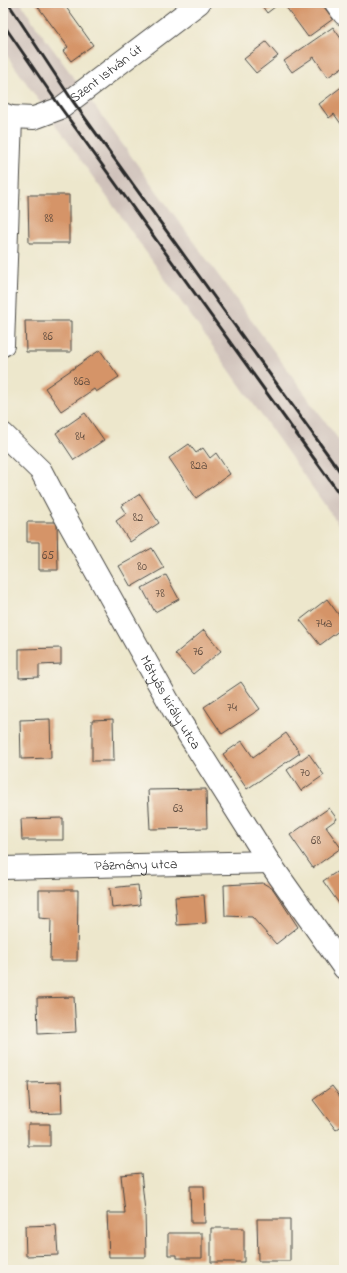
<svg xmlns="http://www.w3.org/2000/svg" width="347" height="1273" viewBox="0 0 347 1273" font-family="'Indie Flower',sans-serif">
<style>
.railway{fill:#cfc1ba}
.building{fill:#d59468}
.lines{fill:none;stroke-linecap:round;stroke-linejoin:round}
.minor-casing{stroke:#484743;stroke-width:24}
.minor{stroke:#fff;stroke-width:22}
.rail{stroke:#2b2b2b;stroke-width:3}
.labels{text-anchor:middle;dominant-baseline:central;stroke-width:3;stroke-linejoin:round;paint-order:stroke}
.number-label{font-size:12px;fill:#56453a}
.street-label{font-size:14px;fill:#2b2b2b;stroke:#f7f3e8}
</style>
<rect width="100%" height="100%" fill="#f7f3e8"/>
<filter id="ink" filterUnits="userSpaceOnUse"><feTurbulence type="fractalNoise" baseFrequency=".025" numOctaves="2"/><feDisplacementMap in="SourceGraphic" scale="8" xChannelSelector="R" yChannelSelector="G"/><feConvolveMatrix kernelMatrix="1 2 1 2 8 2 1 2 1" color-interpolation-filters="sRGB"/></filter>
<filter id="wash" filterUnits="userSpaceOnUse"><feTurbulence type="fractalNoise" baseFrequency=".012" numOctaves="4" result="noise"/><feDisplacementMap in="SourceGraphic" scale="16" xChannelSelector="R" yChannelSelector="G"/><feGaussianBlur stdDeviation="0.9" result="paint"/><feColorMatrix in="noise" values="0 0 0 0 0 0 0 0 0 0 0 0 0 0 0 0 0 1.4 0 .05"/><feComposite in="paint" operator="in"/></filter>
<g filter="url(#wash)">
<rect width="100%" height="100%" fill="#ede7cc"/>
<path class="railway" d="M3,3H21L33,22L344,447V532L3,50Z"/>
<g id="blocks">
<path class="building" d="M37,3H63L93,45L71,61L63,51L68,47L36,4Z
M260,3H280L267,13Z
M283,3H321L333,19L308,37Z
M333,27L344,43V66L328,77L314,57L292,72L284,61Z
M266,42L278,56L256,73L244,59Z
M344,85V128L334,114L329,118L319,104Z
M28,195H69V243H29Z
M25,321H71V352H26Z
M100,350L119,377L96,392L94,389L61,411L45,388Z
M85,413L104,440L74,460L56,433Z
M189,444L196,453L203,448L210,458L216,453L230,474L196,498L169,458Z
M140,494L159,523L130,542L116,521L126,514L121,506Z
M27,522H57L58,570H39V542H27Z
M152,548L164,568L131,587L119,566Z
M166,575L179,599L155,612L142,588Z
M327,599L344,622V627L320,645L300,620Z
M204,630L221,651L193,674L175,654Z
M61,648V664L39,665V677L19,678V649Z
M241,682L260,709L222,734L204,707Z
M50,719L51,758L21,759L20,720Z
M113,719L114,761H92V720Z
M286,733L300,753L247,789L223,754L242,741L253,757Z
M309,754L324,775L301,791L287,770Z
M206,789L207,828L150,829L148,790Z
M329,808L337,819L326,827L341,848L313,868L290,835Z
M63,818V840H22L21,819Z
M344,867V902L340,905L323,881Z
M263,883L273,889L298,927L276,944L252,917L225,916L224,885Z
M138,885L140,905L112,908L110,888Z
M39,890H78L77,961H50L51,919L39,918Z
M204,895L206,923L177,925L175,897Z
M74,997L76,1032L38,1034L37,998Z
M61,1082L62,1113L30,1114L28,1083Z
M332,1086L344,1102V1124L336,1130L313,1100Z
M28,1124H50V1146H28Z
M141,1173L145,1211L146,1257H109L107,1213H125L121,1175Z
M190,1186H204L205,1223H191Z
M257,1219H290V1261H258Z
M56,1225L58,1255L26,1256L25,1226Z
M211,1228H244V1262H211Z
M168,1233H202V1258H177V1255H168Z"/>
</g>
</g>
<g filter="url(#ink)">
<use href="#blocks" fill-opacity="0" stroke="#484743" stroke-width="1"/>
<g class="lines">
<defs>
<g id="minor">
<path d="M336,3L344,14"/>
<path id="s1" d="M3,114L11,117L34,118L61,108L199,3"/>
<path d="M3,345L11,117"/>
<path id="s2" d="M3,434L41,471L61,509L175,713L269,862L344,968"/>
<path id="s3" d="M3,868L269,862"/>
</g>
</defs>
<use href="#minor" class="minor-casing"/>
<use href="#minor" class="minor"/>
<path class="rail" d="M8,3L72,100L344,477
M3,24L61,108L344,500"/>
</g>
</g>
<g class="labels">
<g class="number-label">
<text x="49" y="219">88</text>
<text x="48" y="337">86</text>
<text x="82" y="382">86a</text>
<text x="80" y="437">84</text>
<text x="199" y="466">82a</text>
<text x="138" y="518">82</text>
<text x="48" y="556">65</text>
<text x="142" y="567">80</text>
<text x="160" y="594">78</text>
<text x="324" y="624">74a</text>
<text x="198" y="652">76</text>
<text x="232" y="708">74</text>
<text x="305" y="773">70</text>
<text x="178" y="809">63</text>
<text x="316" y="841">68</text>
</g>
<g class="street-label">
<text stroke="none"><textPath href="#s1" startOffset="117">Szent István út</textPath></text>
<text stroke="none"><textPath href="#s2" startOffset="318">Mátyás király utca</textPath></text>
<text stroke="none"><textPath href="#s3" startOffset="133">Pázmány utca</textPath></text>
</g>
</g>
<rect width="347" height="1273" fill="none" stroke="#f7f3e8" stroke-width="16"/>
</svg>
